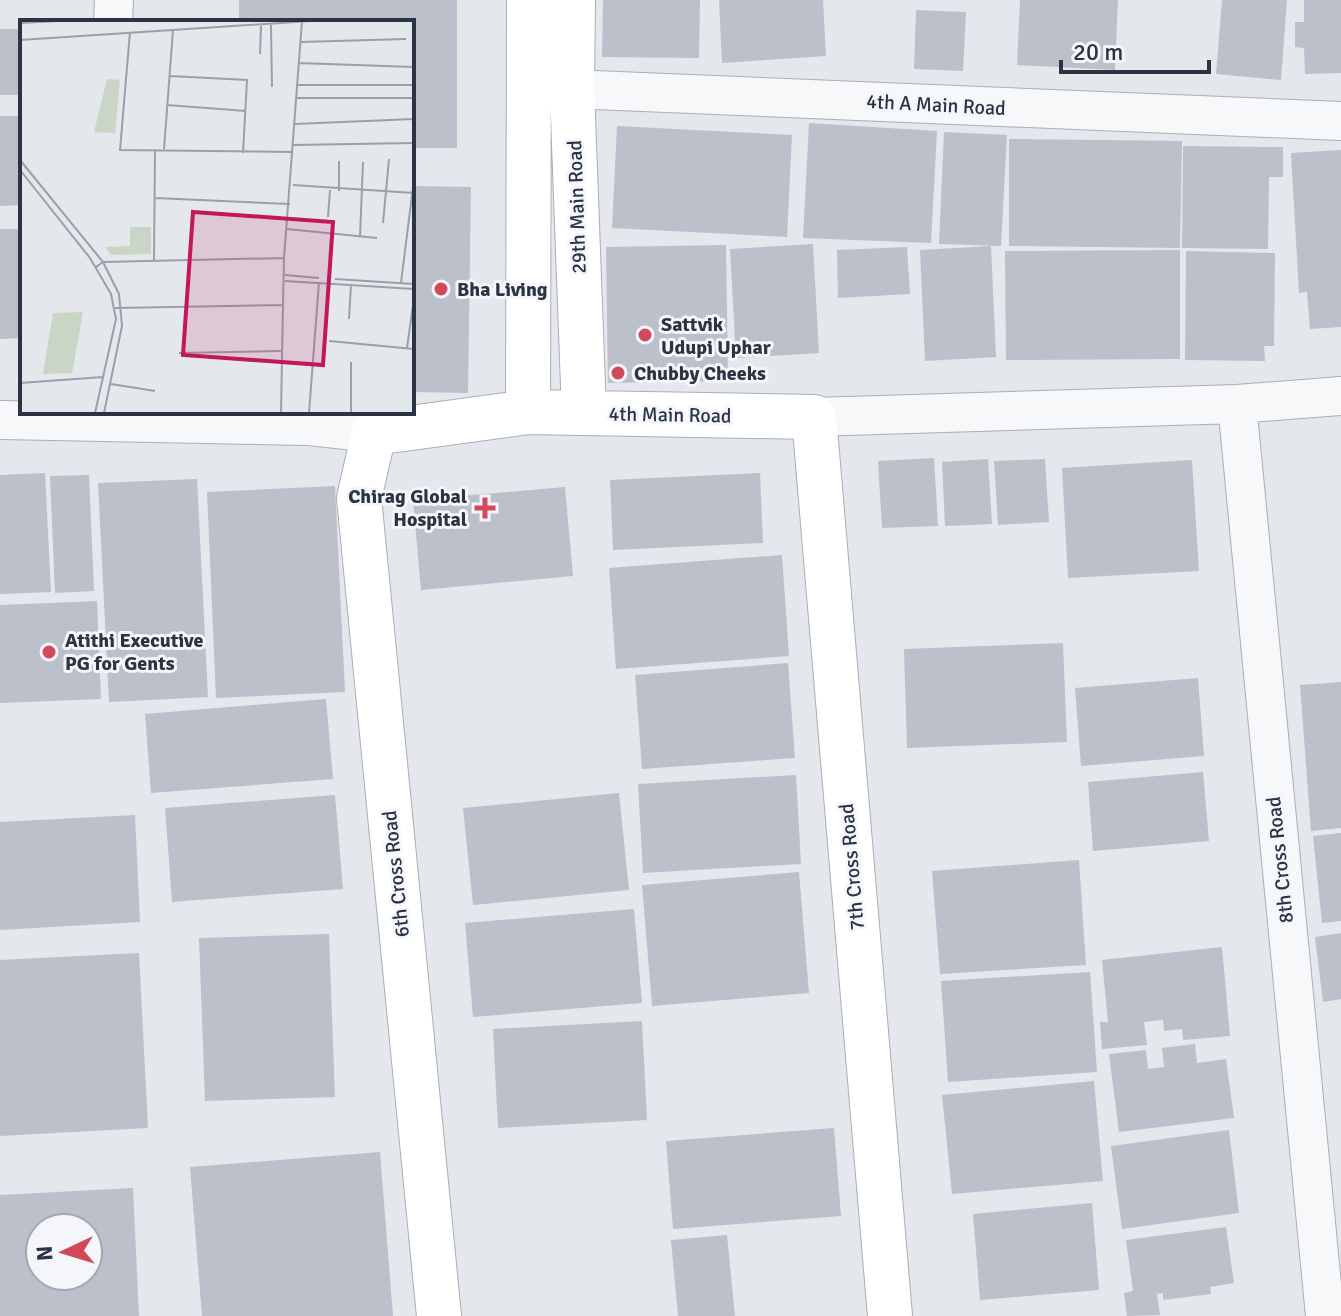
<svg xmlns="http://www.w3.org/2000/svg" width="1341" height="1316" viewBox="0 0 1341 1316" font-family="Signika,sans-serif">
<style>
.building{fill:#bbc0ca;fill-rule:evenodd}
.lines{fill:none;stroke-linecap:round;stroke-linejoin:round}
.minor-casing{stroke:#a9aeb7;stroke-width:40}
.secondary-casing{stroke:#a9aeb7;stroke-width:46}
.minor{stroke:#f7f8fa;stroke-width:38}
.secondary{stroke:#fff;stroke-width:44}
.poi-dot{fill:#d1495b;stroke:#f4f6f9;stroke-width:3}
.labels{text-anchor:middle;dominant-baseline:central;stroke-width:6;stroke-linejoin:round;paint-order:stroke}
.street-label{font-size:20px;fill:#2b3445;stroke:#f4f6f9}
.poi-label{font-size:20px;font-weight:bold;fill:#2b3445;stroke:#f4f6f9;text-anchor:start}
.inset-road{fill:none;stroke:#9a9fa9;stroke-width:2}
.view{fill:#c2185b;fill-opacity:0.15;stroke:#c2185b;stroke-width:4}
.inset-edge{fill:none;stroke:#2b3445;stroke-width:4}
</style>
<rect width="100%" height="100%" fill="#e4e7ec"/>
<path class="building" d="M239,0H457V148H412V22H239Z
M603,0H700L699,58L602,57Z
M719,0H823L826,56L722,63Z
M1020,0H1118L1115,70L1017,65Z
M1222,0H1287L1281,80L1216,74Z
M1304,0H1341V73L1305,74L1304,48L1295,47V22H1304Z
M916,10L966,12L963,71L914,69Z
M0,29H22V95H0Z
M0,116H22V205L0,206Z
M809,123L937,131L931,243L803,238Z
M617,126L792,135L787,237L612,228Z
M944,132L1007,135L1001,246L939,244Z
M1009,139L1182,141L1180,248L1009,246Z
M1183,146L1283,147V177H1269L1268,249L1182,248Z
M1341,150V327L1310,329L1307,292L1299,293L1291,153Z
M412,186L471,187L468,393L412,392Z
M0,229H22V338L0,339Z
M813,244L819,353L736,358L730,249Z
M726,245L728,381L608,383L606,247Z
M991,246L996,357L925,361L920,250Z
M907,247L910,294L838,298L837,250Z
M1180,250V359L1006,360L1005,251Z
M1186,251L1275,253L1274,346H1264L1265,361L1185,360Z
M934,458L938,526L882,528L878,461Z
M988,459L992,524L945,526L942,462Z
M1045,459L1049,522L998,525L994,461Z
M1192,460L1199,571L1068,578L1062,468Z
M45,473L51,592L0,594V475Z
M760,473L763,543L613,550L610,480Z
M89,475L94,591L55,593L50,476Z
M197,479L208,697L109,702L98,483Z
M335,486L345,692L216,698L207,492Z
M565,487L573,576L421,590L413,500Z
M782,555L789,656L616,669L609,568Z
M97,601L101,699L0,703V605Z
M1063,643L1067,742L907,748L904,649Z
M788,663L795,758L642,769L635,675Z
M1198,678L1204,756L1081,766L1075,688Z
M1341,682V828L1311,831L1300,685Z
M326,699L333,779L151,793L145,714Z
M1203,772L1209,841L1093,851L1088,782Z
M796,775L801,864L643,873L638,784Z
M619,793L629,890L473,905L463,808Z
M335,795L343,889L172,902L165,808Z
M135,815L140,922L0,930V822Z
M1341,833V921L1322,923L1313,836Z
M1079,860L1086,965L940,974L932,871Z
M799,872L809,993L652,1006L642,885Z
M634,909L642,1003L473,1017L465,923Z
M1341,933V999L1323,1002L1315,937Z
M329,934L335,1097L205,1101L199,938Z
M1222,947L1230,1036L1183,1040L1182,1029L1164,1031L1163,1020L1144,1022L1147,1045L1102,1049L1100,1022H1108L1102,960Z
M139,953L148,1128L0,1136V960Z
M1090,972L1097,1072L948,1082L941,981Z
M642,1021L647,1120L498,1128L493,1029Z
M1195,1044L1197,1063L1226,1059L1234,1118L1119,1132L1109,1054L1146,1050L1148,1069L1164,1067L1162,1048Z
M1094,1081L1103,1181L952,1194L942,1095Z
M834,1128L841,1216L673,1229L666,1141Z
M1229,1130L1239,1213L1122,1229L1111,1146Z
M380,1152L393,1316H202L190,1167Z
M133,1188L139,1316H0V1195ZM40,1228H88V1276H40Z
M1092,1203L1099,1290L980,1300L973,1214Z
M1226,1227L1234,1283L1210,1287L1211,1294L1163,1300V1293L1157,1294L1160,1315L1127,1316L1124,1293L1133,1291L1126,1240Z
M727,1235L735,1316H678L671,1240Z"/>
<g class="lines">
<defs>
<path id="minor" d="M113,22L114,0
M545,88L1341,121
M1237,404L1325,1316
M814,417L1237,404L1341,396
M0,420L309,426L374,433"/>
<path id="secondary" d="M573,0L572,89L584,413
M528,412L529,0
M439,1316L359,498L374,433L528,412L814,417L890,1316"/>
</defs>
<use href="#minor" class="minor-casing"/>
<use href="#secondary" class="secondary-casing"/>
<use href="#minor" class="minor"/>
<use href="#secondary" class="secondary"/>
</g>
<g class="poi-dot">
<circle cx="441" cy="289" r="8"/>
<circle cx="645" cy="335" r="8"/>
<circle cx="618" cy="373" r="8"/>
<path d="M481 496h8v8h8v8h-8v8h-8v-8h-8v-8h8z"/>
<circle cx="49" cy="652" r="8"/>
</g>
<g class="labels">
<g class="street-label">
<text transform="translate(936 105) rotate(3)">4th A Main Road</text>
<text transform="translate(577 207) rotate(-92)">29th Main Road</text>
<text transform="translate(670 415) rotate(1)">4th Main Road</text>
<text transform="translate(1280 860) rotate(-96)">8th Cross Road</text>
<text transform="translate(852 867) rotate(-95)">7th Cross Road</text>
<text transform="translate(396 874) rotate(-96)">6th Cross Road</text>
</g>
<g class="poi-label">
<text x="457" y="289">Bha Living</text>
<text x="661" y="324">Sattvik<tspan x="661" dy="23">Udupi Uphar</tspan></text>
<text x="634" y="373">Chubby Cheeks</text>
<text x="467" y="496" text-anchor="end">Chirag Global<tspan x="467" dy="23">Hospital</tspan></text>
<text x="65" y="640">Atithi Executive<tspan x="65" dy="23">PG for Gents</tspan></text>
</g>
</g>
<g transform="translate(20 20)">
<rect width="394" height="394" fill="#e4e7ec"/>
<path d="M87,59L100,60L95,113L74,112ZM110,207H131V234L91,235L85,227L110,226ZM63,292L52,353L23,354L33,293Z" fill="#c9d6c5"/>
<path class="inset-road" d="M0,3L39,1M251,5L252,67M110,12L100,130L273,132M0,20L291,1M280,22L386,19M240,34L241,6M278,43L394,47M150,56L227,60L223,133M277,65H394M276,78H394M147,85L226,91M274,104L394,99M273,125L394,123M144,129L153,10M0,140L83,242L99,274L102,306L84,393M0,150L70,238L91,274L96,299L75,393M273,165L394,173M319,171V141M135,178L270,184M308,197L310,170M363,203L369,139M267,209L357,218M340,217L343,142M264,238L282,1M134,240L135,130M76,247L83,242L264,238L263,285L95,288M265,255L299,258M315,259L394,264M265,261L394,269M381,263L394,159M329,299L331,265M309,321L394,329M387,328L394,278M159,333L261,331M0,363L83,357M91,364L135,371M261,393L263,285M289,393L299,262M331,393V342"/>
<path class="view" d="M173,192L313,202L303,345L163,335Z"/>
<rect width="394" height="394" class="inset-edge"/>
</g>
<g transform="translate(64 1252) rotate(266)"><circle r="38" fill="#f4f6f9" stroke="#a4a8b1" stroke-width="2"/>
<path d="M0-6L14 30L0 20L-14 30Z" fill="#d1495b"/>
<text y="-12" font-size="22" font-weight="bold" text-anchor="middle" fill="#2b3445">N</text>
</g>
<path d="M1061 60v12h148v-12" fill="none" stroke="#2b3445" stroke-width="4"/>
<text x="1073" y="60" font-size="24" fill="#2b3445" stroke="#f4f6f9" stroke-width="6" paint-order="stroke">20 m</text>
</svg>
